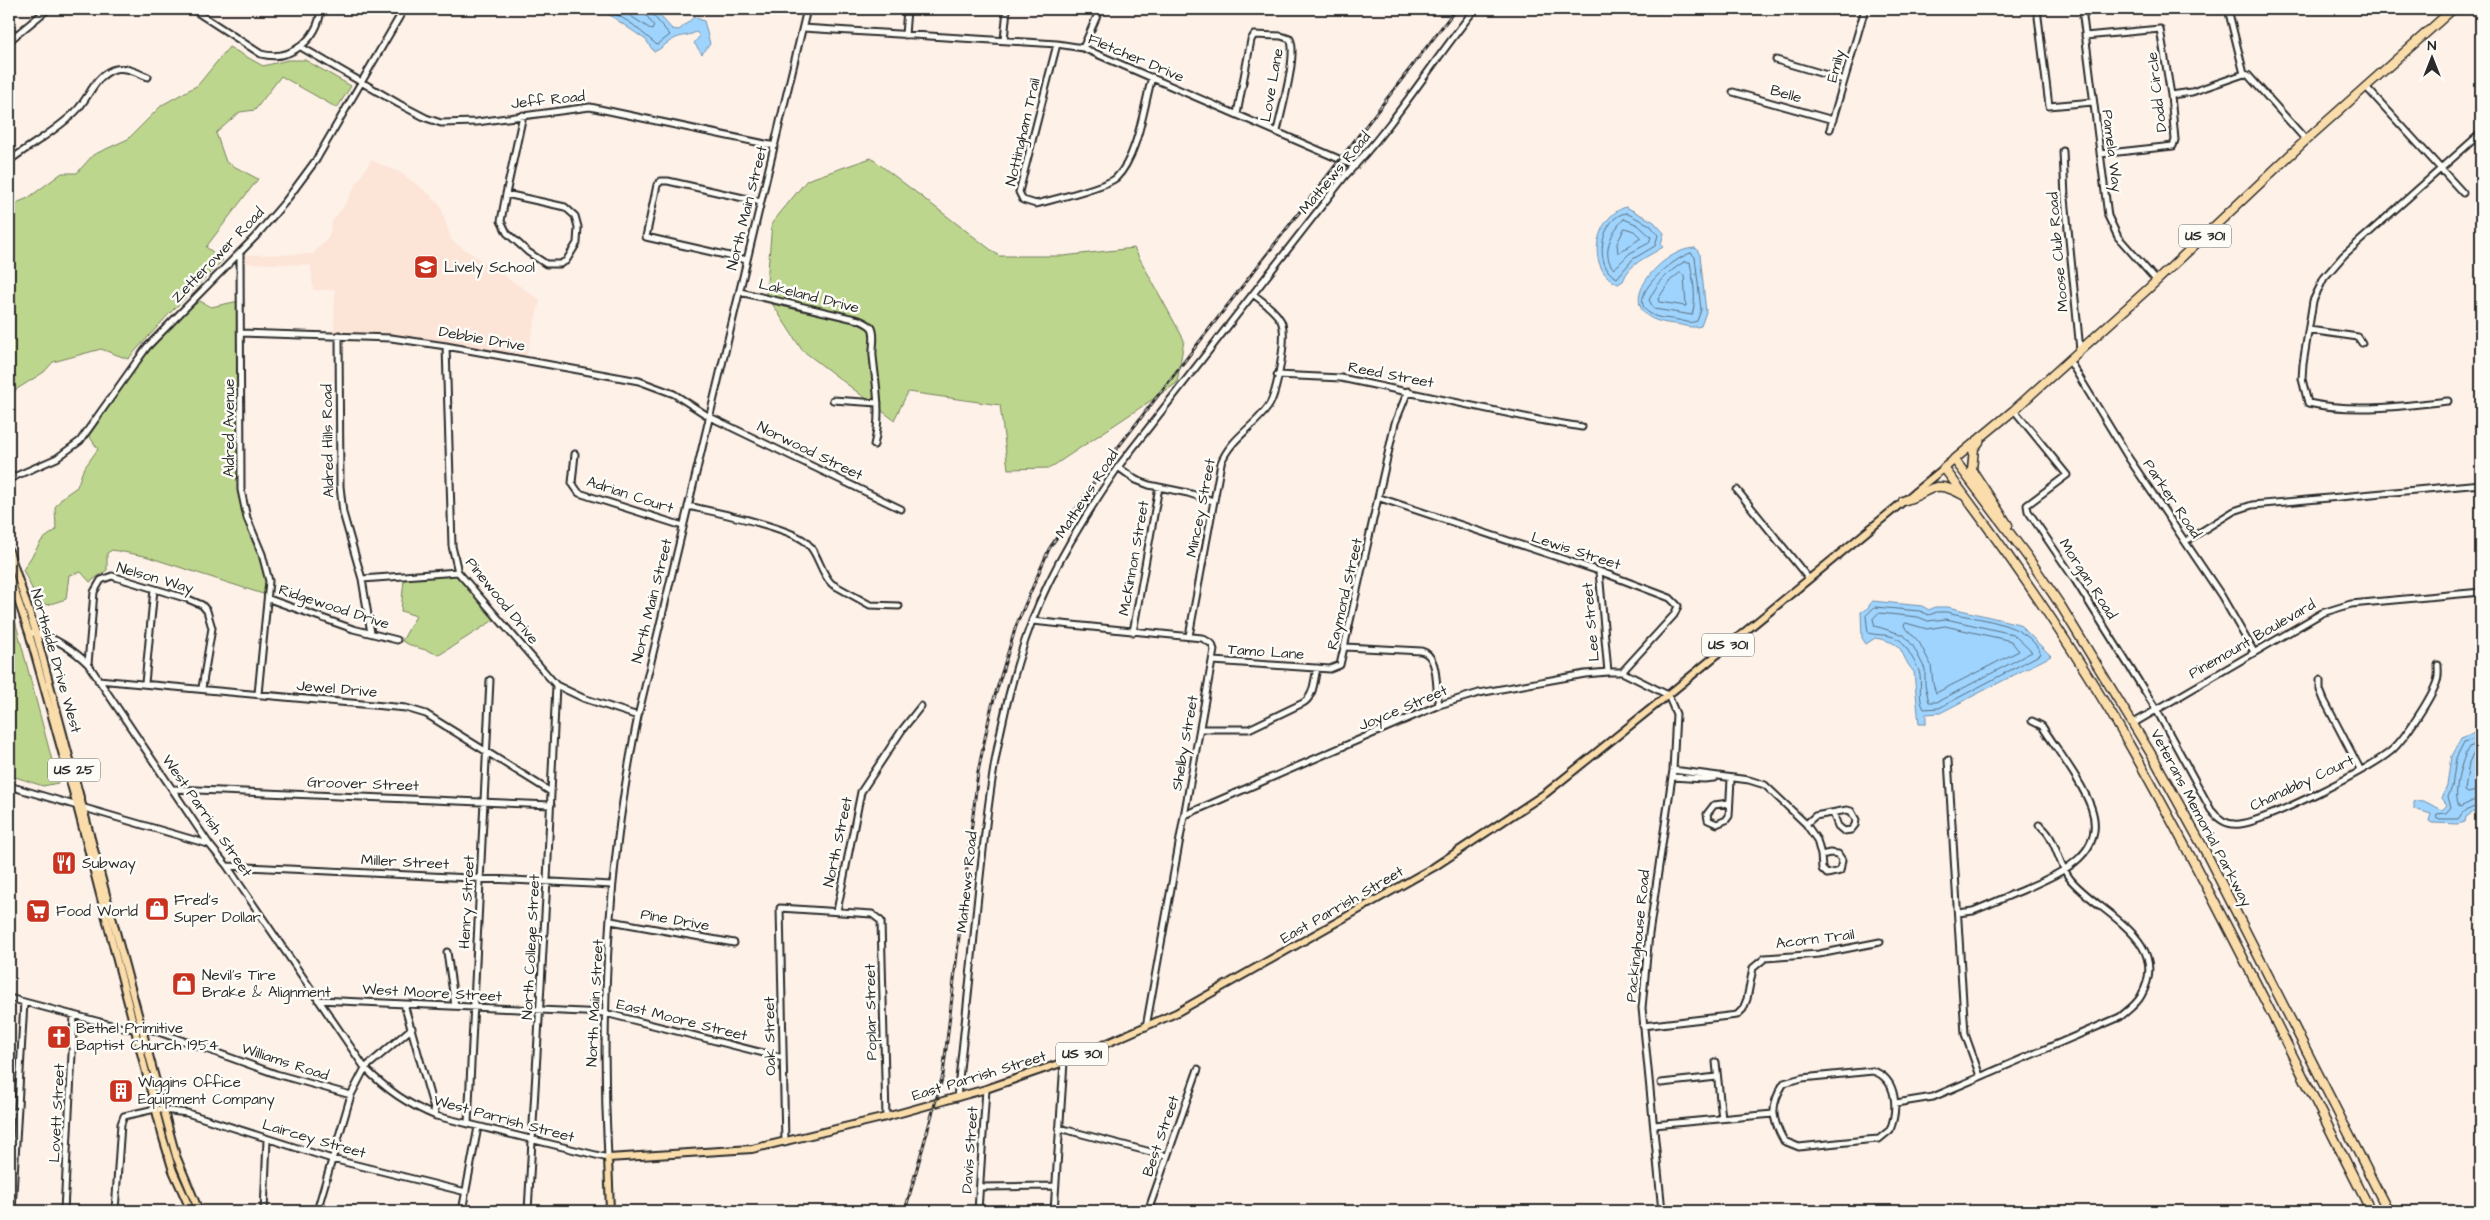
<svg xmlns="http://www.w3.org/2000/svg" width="2490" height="1220" viewBox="0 0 2490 1220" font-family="'Architects Daughter',sans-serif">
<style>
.built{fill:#fce4d6}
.green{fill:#bdd68d;stroke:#74805c}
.water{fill:#9fd4fe;stroke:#7190aa}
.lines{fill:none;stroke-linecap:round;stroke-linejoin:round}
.shore{stroke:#596f7f;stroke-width:1}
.minor-casing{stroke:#2b2b2b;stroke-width:9}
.major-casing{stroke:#2b2b2b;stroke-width:10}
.highway-casing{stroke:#2b2b2b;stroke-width:11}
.minor{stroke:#fdfcf7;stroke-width:5}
.major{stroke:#faddab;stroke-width:6}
.highway{stroke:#faddab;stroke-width:8}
.rail-casing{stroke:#2b2b2b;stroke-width:3}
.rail{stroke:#fdfcf7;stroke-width:1;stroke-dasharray:4;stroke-linecap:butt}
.labels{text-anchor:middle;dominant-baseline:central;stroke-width:5;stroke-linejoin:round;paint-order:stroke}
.shield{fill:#fdfcf7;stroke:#6a6a68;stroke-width:1}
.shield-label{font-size:14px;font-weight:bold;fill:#2b2b2b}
.street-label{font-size:15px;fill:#2b2b2b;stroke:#fdfcf7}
.poi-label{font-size:15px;fill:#2b2b2b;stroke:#fdfcf7;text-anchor:start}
</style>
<rect width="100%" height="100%" fill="#fdf1e8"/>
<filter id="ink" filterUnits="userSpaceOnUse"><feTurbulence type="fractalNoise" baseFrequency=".02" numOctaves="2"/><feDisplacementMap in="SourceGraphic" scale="10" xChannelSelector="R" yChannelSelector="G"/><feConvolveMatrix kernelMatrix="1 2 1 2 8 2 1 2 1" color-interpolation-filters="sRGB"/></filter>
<g filter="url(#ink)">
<path class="built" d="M371,160L401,173L429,194L441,207L451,240L540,300L526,357L407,337L334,335L335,290H313L311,265L245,263V255L313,254L329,237L332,222L342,209Z"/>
<path class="green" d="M229,47L263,66L288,60H305L351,86L337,108L281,76L255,110L240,112L216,133L226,162L258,179L206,247L223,260L169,314L128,359L101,349L53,362L44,372L9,394V212L14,204L28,198L62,173H77L93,155L128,139L162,105L198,85Z
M871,158L999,256H1063L1134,248L1184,340L1177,383L1050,468L1008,469L1000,405L908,392L894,420L802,350L766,294L772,223L807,180Z
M200,301L211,307L239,301V497C248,529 270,561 266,595L145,556L112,550L107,553V570L90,582L81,572L69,575L66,599L47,605L37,599L23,570L42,540L56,530L55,507L64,496L77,487L83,470L98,449L89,436C119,394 158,329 200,301Z
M458,573L497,618L439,655C426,649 414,648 402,641L416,616L401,611L404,579Z
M9,598L58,783L43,786L9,775Z"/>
<path class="water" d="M601,9H654L672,29L679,30L694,17L704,21L710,44L702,54L694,43L700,36L696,32C689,36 683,35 676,38C668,41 663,48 654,52L646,40Z
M1626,207L1654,222L1664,233L1661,244L1663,247C1648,257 1629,263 1623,281L1618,284C1585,269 1594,217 1626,207Z
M1696,248L1700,255L1706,312L1701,326C1690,329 1685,325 1675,324C1601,318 1659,248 1696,248Z
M1872,601L1922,606L1929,610L1935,607H1948L2019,624L2051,656L1940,713L1926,714V724H1919L1914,672C1897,653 1909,644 1875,638L1866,644L1862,638L1861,612L1868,608Z
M2477,732H2481V807L2466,817L2465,822L2458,824L2432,823L2429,821L2431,814L2414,809V802C2424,797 2432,807 2442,810L2447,805L2442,798L2447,786L2451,756L2461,738Z"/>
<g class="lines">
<path class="shore" d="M608,9L632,24L657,45L670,35L652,14L651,9
M620,9L652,30L654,26L646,15L644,9
M1626,213L1650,225L1658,235L1655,246L1633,259L1617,278C1592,267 1601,216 1626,213Z
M1624,219L1638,225L1651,237L1649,243L1630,253L1614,269C1600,255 1612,230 1624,219Z
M1625,228L1634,231L1641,238L1618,253L1617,244Z
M1691,253L1695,257L1701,310L1697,321C1689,324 1685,321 1678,320C1670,318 1658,319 1651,314C1622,298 1675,257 1691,253Z
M1684,262H1690C1693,279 1697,300 1692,315L1654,309L1649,300C1657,283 1668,272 1684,262Z
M1680,273L1684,275L1686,306L1659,302L1658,299L1670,281Z
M1875,607L1920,611L1929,615L1937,612H1947C1978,620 2027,621 2041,654L1939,708L1924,709C1917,698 1923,683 1919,671C1918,667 1904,643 1901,641C1891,633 1878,636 1868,633L1866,616Z
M1879,613L1918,617L1928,621L1946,619L2013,634L2032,652L1937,702H1929L1925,685V669L1913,646L1904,635L1875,626L1873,619Z
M1906,623L1927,629L1945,626L2003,639L2011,641L2019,651L1936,693L1933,684L1931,665L1919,642L1904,626Z
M2481,737L2464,742L2456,758L2452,787L2448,797L2451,807L2446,813L2437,814L2436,817L2440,819H2458L2463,812L2481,804
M2481,743L2469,747C2462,758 2451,797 2460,807L2481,797
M2481,751L2474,753L2469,762L2465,791L2468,793L2481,790"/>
<defs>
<path id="minor" d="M192,9L261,54C291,62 318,39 321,9
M2037,9L2049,106L2093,102
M2082,9L2108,216L2118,237L2156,280
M2228,9L2244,74L2248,75L2306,140
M803,28L1057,44L1083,48L1355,166
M905,35L907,9
M2085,36L2160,29L2171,95L2175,140L2173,146L2100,154
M1004,40L1007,9
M9,41L48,9
M1057,44L1019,192L1023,200L1036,204C1051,200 1106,187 1116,178C1138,157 1144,105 1152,77
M301,47L399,104L426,118L441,123L477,122L590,107L775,146
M1083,48L1100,9
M1776,60L1844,80
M2367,88L2463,193
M1733,92L1833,120
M2171,95L2192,92L2244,74
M1237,114L1251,40L1254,35L1281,36L1290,39C1298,54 1281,112 1277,131
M1830,129L1865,9
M2063,151L2065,198L2080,350
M9,161C31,144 58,130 77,110C89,97 95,77 112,70C124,65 137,73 148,77
M506,194L565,207L575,216L578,227L577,243L566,261L560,264H546L528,252L507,233L501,221Z
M506,194L523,115
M240,252L241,490L247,518L262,554L269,581L258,694
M747,260L646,237L657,185L661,181H668L761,202
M740,292L859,320C864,322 869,324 872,328C876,336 872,347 873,356C876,387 882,414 874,445
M2309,330L2358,337L2362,343
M241,333L391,338L446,346L639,381L674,394L708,416L901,509
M339,335L340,486L343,513L362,579L371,633
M446,346L452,546L458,572L556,685L583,698L638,716
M2069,360L2128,457L2221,595L2254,652
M1277,375L1341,378L1539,420L1582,427
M833,400L878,403
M2448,401C2401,406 2355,413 2308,403L2302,379L2303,364L2313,301L2324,278L2344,255L2481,133
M2014,410L2067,475L2027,505L2028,511L2073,577L2156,709L2211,810C2218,819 2227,826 2240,824C2269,820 2368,770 2391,751C2404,740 2432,697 2437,681C2439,676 2438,670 2438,665
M575,454L572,483L579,493L683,526
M1118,467L1136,480L1149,485L1188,493L1213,501
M9,479L57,458L80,441L147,347L255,237L285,202L316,160L404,9
M1737,490L1809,579
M1380,498L1599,571L1670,598L1678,606L1674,615L1622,672
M688,506C714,512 789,527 806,542C819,553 820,573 832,584L870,605L899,606
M2186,541L2234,511L2252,505L2481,484
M1599,571L1608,672
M362,579L458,572
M269,599L353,629L397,640
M1032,621L1202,638L1212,644L1214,650L1146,1027
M1133,632L1159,487
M33,633C52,635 75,651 88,664L209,844L227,866L365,1068C387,1090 407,1104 436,1116L608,1158C600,1010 608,861 638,716L807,9
M1189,636L1221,463C1230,439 1254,427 1268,407C1277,394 1288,335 1281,321C1275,310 1263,302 1253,294
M1345,647L1421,651C1440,655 1435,689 1439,705
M1213,661L1330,669L1340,665L1395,423L1408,391
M88,664L94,592L101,580L112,576L188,599L202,605L207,611L212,628L202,688
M98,680L406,708L426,714L551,792
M2320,680V690L2324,700L2360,769
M145,683L154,589
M2134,723L2322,613L2351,604L2481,592
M1200,729H1249L1303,703C1314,697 1314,680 1317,668
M1948,760L1965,1034L1980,1076
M1673,770L1749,780L1765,785L1806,824L1817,840L1821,855
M1672,777L1704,779L1714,778
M9,786L208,844
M174,789L551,805
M1729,803L1714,805L1707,814L1708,820L1717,824L1726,820L1729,816L1731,779
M1185,815L1439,705L1479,693L1585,674L1608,672H1622L1668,695L1676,714L1673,770L1649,934L1642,1008L1662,1211
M1806,824L1815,816L1847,810L1851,811L1856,820L1855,825L1851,830L1844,831L1838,826L1833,813
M1830,853L1838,854L1842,860L1840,871L1827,874L1822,869L1821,855Z
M227,866L612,885
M837,911L861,792L902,730L921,706
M1958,913L1973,911C1991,904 2008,896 2025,889C2058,874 2108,855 2091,807C2081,780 2057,750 2042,726L2032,721
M611,921L734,943
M447,952L455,1006
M9,998L123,1028L153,1030L276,1074L351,1095
M318,1000L605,1013L783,1058
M404,1004L436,1116
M1643,1026L1737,1015L1743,1009L1747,999L1753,968L1765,958L1819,954L1880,942
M1716,1062L1722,1119
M1873,1071C1898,1079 1898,1110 1890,1130L1879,1139L1866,1140L1799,1147L1784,1141C1771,1118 1770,1105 1784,1083L1802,1078Z
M1661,1083L1717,1077
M957,1098C963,1040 970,982 975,925C986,819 994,722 1032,621C1053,566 1085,516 1118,467L1345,176C1394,125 1431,64 1475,9
M1896,1103L1933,1097L2120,1017C2127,1011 2137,1004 2141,996C2173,940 2100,914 2071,880C2057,864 2057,837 2039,825
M468,1124L490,680
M1654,1125L1773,1114
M1059,1128L1166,1156
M785,1143L780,908L872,914L881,921L886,1117
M980,1187L1055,1186
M12,1211L24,1002
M64,1211L74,1015
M115,1211L121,1124L124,1116L155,1109L187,1113L332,1159L466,1192
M264,1211L267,1140
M317,1211L351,1095L365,1068L412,1028
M462,1211L478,1127
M528,1211L547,880L556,685
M978,1211L986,1089
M1054,1211L1064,1062
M1148,1211L1198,1069"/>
<path id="major" d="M9,551L36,633L176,1156L199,1211
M9,574L29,633L77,806L163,1138L173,1171L191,1211
M610,1211L608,1158L752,1149L886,1117L986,1089L1064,1062L1176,1013L1434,867L1546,793L1668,695L1944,468"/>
<path id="highway" d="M1979,442L1974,448L1972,470L2008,525
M1954,459L2027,556L2061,606L2153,757L2204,849L2388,1211
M1903,501C1932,493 1931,477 1963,495
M2371,1211C2293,1058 2218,902 2133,751C2077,652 2012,558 1944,468L2014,410L2149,288L2306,140L2453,9"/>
</defs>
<use href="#minor" class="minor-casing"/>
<use href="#major" class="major-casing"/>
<use href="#highway" class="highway-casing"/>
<use href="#minor" class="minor"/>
<use href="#major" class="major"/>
<use href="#highway" class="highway"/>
<defs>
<path id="rail" d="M905,1211L943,1075L978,772L991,709L1016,626L1049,549L1116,450L1456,9"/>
</defs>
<use href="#rail" class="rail-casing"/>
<use href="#rail" class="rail"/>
</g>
</g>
<defs>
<symbol id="school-square" viewBox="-11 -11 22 22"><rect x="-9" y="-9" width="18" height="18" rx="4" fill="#c8321e" stroke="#fdfcf7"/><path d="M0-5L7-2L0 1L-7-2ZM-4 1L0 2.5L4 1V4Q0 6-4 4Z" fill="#fff"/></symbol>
<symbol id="restaurant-square" viewBox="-11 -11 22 22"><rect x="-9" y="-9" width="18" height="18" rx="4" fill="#c8321e" stroke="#fdfcf7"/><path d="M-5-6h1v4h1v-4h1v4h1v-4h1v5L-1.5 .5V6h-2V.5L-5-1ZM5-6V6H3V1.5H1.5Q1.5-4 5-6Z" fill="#fff"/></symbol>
<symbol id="shop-square" viewBox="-11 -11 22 22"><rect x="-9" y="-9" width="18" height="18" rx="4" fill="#c8321e" stroke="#fdfcf7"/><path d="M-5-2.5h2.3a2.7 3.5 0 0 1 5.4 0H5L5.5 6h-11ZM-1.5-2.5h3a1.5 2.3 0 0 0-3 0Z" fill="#fff"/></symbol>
<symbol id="supermarket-square" viewBox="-11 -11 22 22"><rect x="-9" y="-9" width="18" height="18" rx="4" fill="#c8321e" stroke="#fdfcf7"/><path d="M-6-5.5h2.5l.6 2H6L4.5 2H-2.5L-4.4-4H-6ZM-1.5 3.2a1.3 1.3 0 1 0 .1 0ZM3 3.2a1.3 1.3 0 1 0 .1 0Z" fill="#fff"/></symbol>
<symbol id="church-square" viewBox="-11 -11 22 22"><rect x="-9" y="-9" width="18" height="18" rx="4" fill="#c8321e" stroke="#fdfcf7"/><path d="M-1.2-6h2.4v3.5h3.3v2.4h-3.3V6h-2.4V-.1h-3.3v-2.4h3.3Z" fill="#fff"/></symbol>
<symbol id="building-square" viewBox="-11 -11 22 22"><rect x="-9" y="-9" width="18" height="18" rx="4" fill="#c8321e" stroke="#fdfcf7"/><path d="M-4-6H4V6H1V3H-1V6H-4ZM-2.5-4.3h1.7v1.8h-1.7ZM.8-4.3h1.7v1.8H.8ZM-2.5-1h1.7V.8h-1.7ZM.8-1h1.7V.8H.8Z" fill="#fff"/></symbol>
</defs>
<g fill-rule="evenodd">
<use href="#school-square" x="412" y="253" width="28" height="28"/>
<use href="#restaurant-square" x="50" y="849" width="28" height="28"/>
<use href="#shop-square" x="143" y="895" width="28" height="28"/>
<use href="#supermarket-square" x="24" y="897" width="28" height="28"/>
<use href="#shop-square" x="170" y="970" width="28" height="28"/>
<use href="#church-square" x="45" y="1023" width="28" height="28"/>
<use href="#building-square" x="107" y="1077" width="28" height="28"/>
</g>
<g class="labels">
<g class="shield">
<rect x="2179" y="224.5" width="52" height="23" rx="4"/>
<rect x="1702" y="633.5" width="52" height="23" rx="4"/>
<rect x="48" y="758.5" width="52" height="23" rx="4"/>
<rect x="1056" y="1042.5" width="52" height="23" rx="4"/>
</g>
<g class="shield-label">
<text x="2205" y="236">US 301</text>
<text x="1728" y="645">US 301</text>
<text x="74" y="770">US 25</text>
<text x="1082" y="1054">US 301</text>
</g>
<g class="street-label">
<text transform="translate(1136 58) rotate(23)">Fletcher Drive</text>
<text transform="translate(1836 66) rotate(-75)">Emily</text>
<text transform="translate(1272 85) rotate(-80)">Love Lane</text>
<text transform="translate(2157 92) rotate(-97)">Dodd Circle</text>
<text transform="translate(1786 94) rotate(16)">Belle</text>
<text transform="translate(548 100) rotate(-6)">Jeff Road</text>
<text transform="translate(1023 132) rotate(-77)">Nottingham Trail</text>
<text transform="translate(2112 151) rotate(83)">Pamela Way</text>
<text transform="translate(1335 173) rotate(-50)">Mathews Road</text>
<text transform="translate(747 208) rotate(-76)">North Main Street</text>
<text transform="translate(2058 252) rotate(-95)">Moose Club Road</text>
<text transform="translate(218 255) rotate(-46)">Zetterower Road</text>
<text transform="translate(809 296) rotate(14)">Lakeland Drive</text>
<text transform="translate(482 339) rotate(10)">Debbie Drive</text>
<text transform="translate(1391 375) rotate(11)">Reed Street</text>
<text transform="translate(229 428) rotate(-90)">Aldred Avenue</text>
<text transform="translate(328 441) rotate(-91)">Aldred Hills Road</text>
<text transform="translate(810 451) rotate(26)">Norwood Street</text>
<text transform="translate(1087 494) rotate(-57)">Mathews Road</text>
<text transform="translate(630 495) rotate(18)">Adrian Court</text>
<text transform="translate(2172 499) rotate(56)">Parker Road</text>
<text transform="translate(1201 508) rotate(-79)">Mincey Street</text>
<text transform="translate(1576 551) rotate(18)">Lewis Street</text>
<text transform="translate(1134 558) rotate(-80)">McKinnon Street</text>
<text transform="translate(155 578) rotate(16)">Nelson Way</text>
<text transform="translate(2088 579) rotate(57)">Morgan Road</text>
<text transform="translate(1345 594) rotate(-77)">Raymond Street</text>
<text transform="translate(502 601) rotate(51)">Pinewood Drive</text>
<text transform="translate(652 601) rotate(-76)">North Main Street</text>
<text transform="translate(334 607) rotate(18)">Ridgewood Drive</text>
<text transform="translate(1591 622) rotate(-95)">Lee Street</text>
<text transform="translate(2252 639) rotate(-30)">Pinemount Boulevard</text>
<text transform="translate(1266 652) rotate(4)">Tamo Lane</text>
<text transform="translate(56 661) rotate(74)">Northside Drive West</text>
<text transform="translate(337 689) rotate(5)">Jewel Drive</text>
<text transform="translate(1403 708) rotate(-23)">Joyce Street</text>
<text transform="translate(1185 743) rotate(-80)">Shelby Street</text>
<text transform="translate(2302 783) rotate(-25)">Chanabby Court</text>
<text transform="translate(363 784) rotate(2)">Groover Street</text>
<text transform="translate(207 816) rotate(55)">West Parrish Street</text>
<text transform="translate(2201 818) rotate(62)">Veterans Memorial Parkway</text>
<text transform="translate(838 842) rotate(-78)">North Street</text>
<text transform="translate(405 862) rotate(3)">Miller Street</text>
<text transform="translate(967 882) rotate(-84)">Mathews Road</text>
<text transform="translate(467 902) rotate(-87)">Henry Street</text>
<text transform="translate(1342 905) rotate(-30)">East Parrish Street</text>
<text transform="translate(675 920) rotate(10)">Pine Drive</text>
<text transform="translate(1638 936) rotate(-84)">Packinghouse Road</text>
<text transform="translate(1815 939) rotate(-7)">Acorn Trail</text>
<text transform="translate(531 947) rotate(-87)">North College Street</text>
<text transform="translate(432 993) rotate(3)">West Moore Street</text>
<text transform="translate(595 1003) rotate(-87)">North Main Street</text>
<text transform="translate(871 1012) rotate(-91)">Poplar Street</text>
<text transform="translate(682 1020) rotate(14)">East Moore Street</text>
<text transform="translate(770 1036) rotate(-91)">Oak Street</text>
<text transform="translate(285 1062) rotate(18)">Williams Road</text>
<text transform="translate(979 1076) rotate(-17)">East Parrish Street</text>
<text transform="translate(57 1113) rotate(-87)">Lovett Street</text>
<text transform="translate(504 1119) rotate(15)">West Parrish Street</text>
<text transform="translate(1161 1136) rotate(-71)">Best Street</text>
<text transform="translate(314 1139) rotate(16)">Laircey Street</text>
<text transform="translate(970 1150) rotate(-86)">Davis Street</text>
</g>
<g class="poi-label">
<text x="444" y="267">Lively School</text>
<text x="82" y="863">Subway</text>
<text x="174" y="900">Fred's<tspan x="174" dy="17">Super Dollar</tspan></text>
<text x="56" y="911">Food World</text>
<text x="202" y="975">Nevil's Tire<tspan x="202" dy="17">Brake &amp; Alignment</tspan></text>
<text x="76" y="1028">Bethel Primitive<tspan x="76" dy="17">Baptist Church 1954</tspan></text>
<text x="138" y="1082">Wiggins Office<tspan x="138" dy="17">Equipment Company</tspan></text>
</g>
</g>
<rect width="2490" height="1220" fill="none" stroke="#fdfcf7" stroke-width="30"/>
<rect x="15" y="15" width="2460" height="1190" fill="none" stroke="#2b2b2b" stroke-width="2" filter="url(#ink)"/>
<g transform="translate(2432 58)" stroke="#fdfcf7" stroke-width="4" paint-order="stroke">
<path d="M0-4L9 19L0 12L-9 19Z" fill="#2b2b2b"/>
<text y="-8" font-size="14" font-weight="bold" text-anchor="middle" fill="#2b2b2b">N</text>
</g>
</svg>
